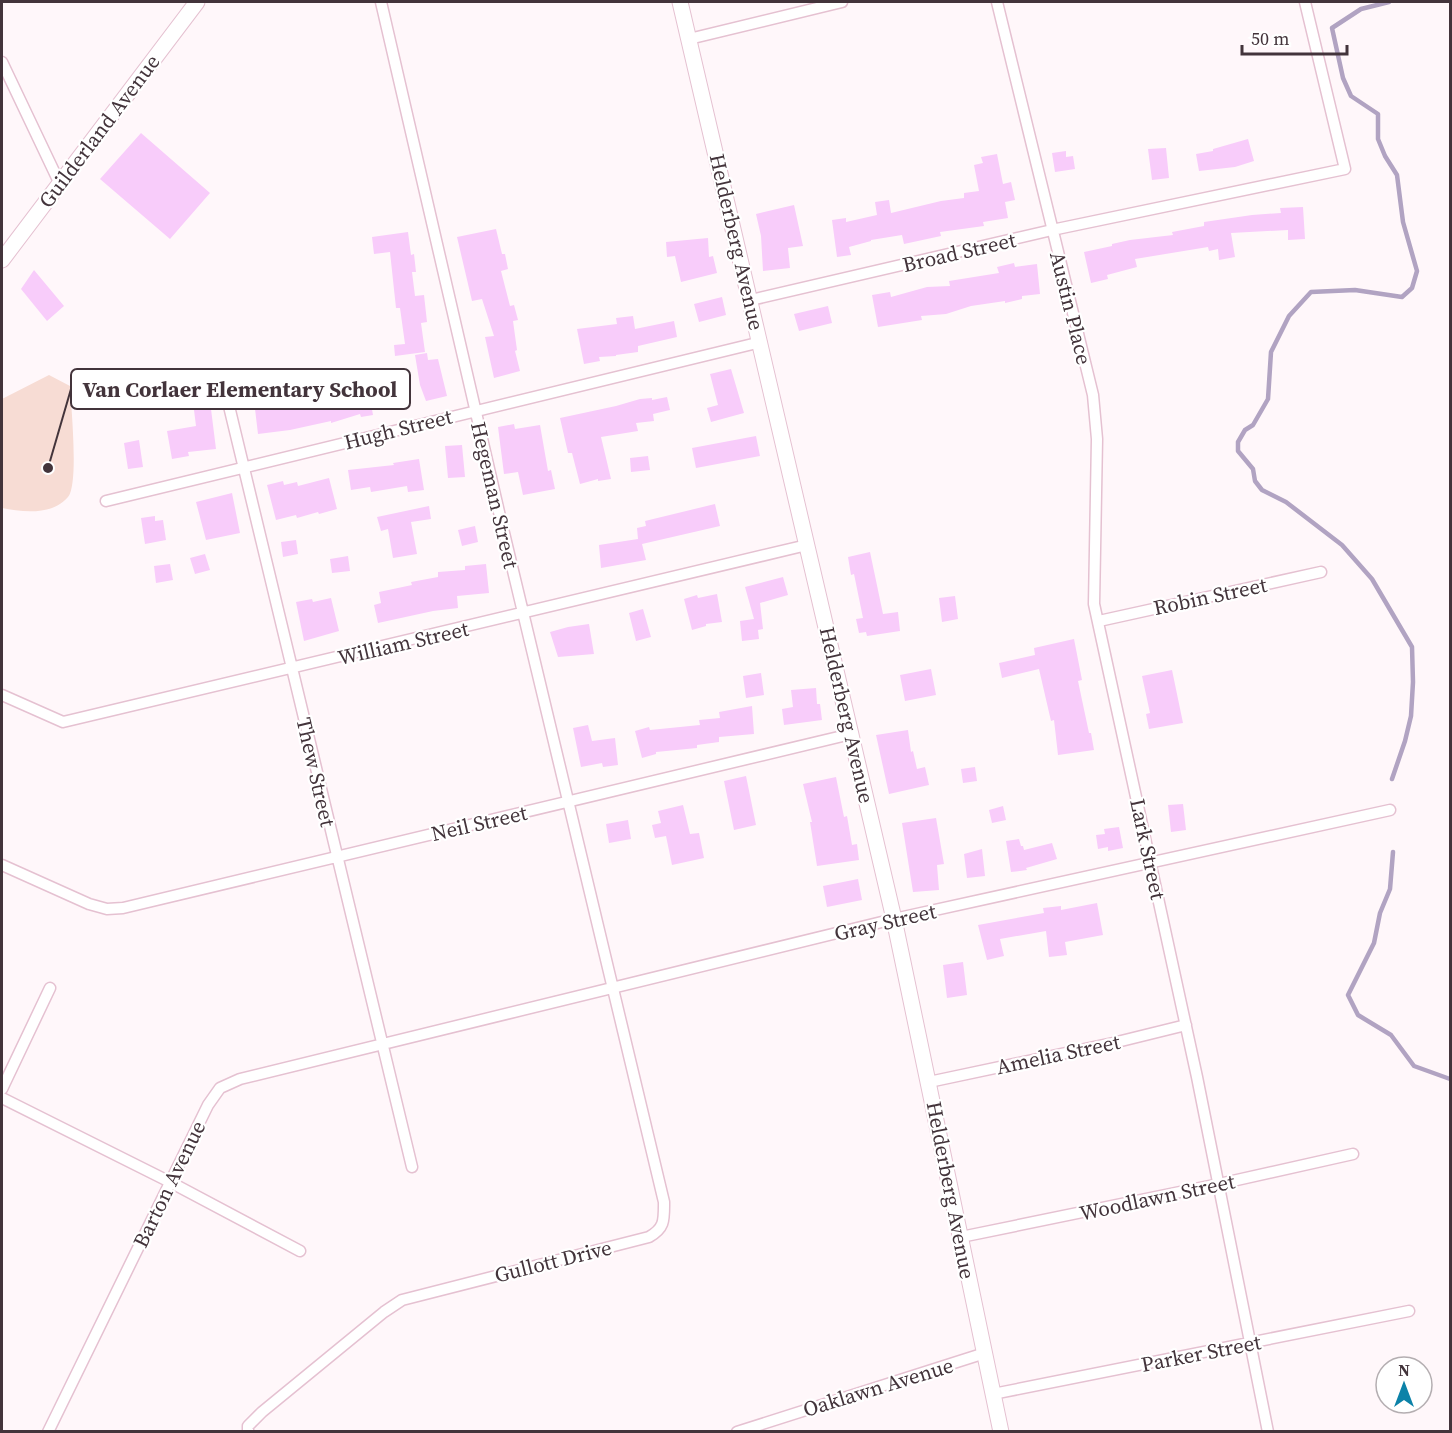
<svg xmlns="http://www.w3.org/2000/svg" width="1452" height="1433" viewBox="0 0 1452 1433" font-family="'Source Serif 4',serif">
<style>
.pitch{fill:#f7dcd4}
.lines{fill:none;stroke-linecap:round;stroke-linejoin:round}
.stream{stroke:#b1a3c2;stroke-width:4.5}
.building{fill:#f8ccfa}
.street-casing{stroke:#e5c1d1;stroke-width:13}
.secondary-casing{stroke:#e5c1d1;stroke-width:17}
.street{stroke:#fff;stroke-width:10}
.secondary{stroke:#fff;stroke-width:15}
.labels{text-anchor:middle;dominant-baseline:central;stroke-width:4.5;stroke-linejoin:round;paint-order:stroke}
.street-label{font-size:21px;fill:#43343b;stroke:#fff}
.leader{fill:none;stroke:#43343b;stroke-width:2}
.callout-dot{fill:#43343b;stroke:#fff;stroke-width:2}
.callout{fill:#fff;stroke:#43343b;stroke-width:2}
.callout-label{font-size:22px;text-anchor:middle;font-weight:bold;fill:#43343b}
</style>
<rect width="100%" height="100%" fill="#fff7fa"/>
<path class="pitch" d="M49,375L70,386C71,406 79,484 68,497C52,516 22,512 2,508V399Z"/>
<g class="lines">
<path class="stream" d="M1389,2L1361,9L1332,28L1343,78L1351,96L1378,114V139L1385,156L1397,175L1403,222L1417,271L1412,288L1402,297L1355,290L1311,292L1289,316L1271,352L1268,399L1253,425L1245,430L1238,442V451L1253,469L1255,481L1262,490L1286,502L1342,545L1372,579L1412,647L1413,682L1411,716L1405,741L1392,779
M1393,852L1390,889L1380,913L1374,943L1348,995L1358,1015L1391,1035L1414,1066L1450,1079"/>
</g>
<path class="building" d="M141,133L210,193L170,239L100,179Z
M1248,139L1254,161L1235,167L1199,171L1196,154L1213,151V149Z
M1166,148L1169,178L1152,180L1148,149Z
M1066,151V157L1073,156L1075,169L1055,172L1052,153Z
M997,154L1003,184L1011,182L1015,200L1005,202L1008,218L983,222L984,226L940,232L941,236L904,244L902,235L871,240V241L849,247L851,255L837,257L832,220L846,218V222L877,215L875,202L889,200L891,213L941,201L964,198V193L979,191L974,165L983,163L981,157Z
M794,205L803,246L788,248L790,268L763,271L761,236L756,214Z
M1303,207L1305,239L1288,240V230L1231,233L1235,257L1219,260L1218,249L1209,251L1208,247L1135,259L1137,267L1107,275L1108,279L1091,283L1084,252L1112,246V244L1130,240L1173,235L1172,232L1204,226V222L1252,215L1281,213L1280,208Z
M496,229L502,254H505L508,269L501,271L510,306L514,305L518,320L513,321L517,350L515,351L520,371L494,378L485,337L494,336L482,299L472,301L457,237Z
M408,232L411,255L414,254L416,272H412L415,296L424,295L427,322L421,323L425,352L395,356L394,345L405,344L400,308H396L390,252L374,254L372,237Z
M708,238L709,257L713,256L717,273L681,282L675,256L667,257L666,242Z
M1014,263L1015,267L1037,264L1040,294L1022,296V299L1005,303V301L971,306L946,314L921,316L922,320L878,327L872,295L890,292L891,297L927,287L950,286L949,281L999,273L997,267Z
M34,270L64,306L47,321L21,289Z
M722,297L726,315L699,322L694,304Z
M828,306L832,323L799,331L794,314Z
M633,316L635,329L674,321L677,337L638,346V352L616,355V356L599,357L600,361L584,364L577,329L617,324L616,318Z
M427,353L428,360L438,359L447,396L426,401L420,385L415,355Z
M731,369L744,413L711,422L707,408L718,405L710,374Z
M381,380L386,393L370,398L373,415L361,417L360,414L331,423V421L290,430L258,434L255,409L280,406L279,402L294,398L296,408L355,391L354,387Z
M667,397L670,410L653,414L654,421L636,423L638,431L601,437L611,479L598,481V479L580,484L572,453H568L560,418L616,406L640,399L652,398V400Z
M211,409L216,449L188,452L189,456L172,459L167,431L196,426L194,410Z
M514,424L515,429L540,425L548,471L551,470L555,489L523,495L518,472L504,474L498,427Z
M756,436L760,456L696,468L692,448Z
M139,440L143,467L128,469L124,443Z
M462,445L465,477L448,478L445,446Z
M648,456L650,470L631,472L630,458Z
M419,459L424,490L408,492L407,486L371,492L370,487L351,490L348,470L394,465L393,463Z
M329,478L337,509L319,514L318,512L297,518L296,515L276,520L267,485L283,481L284,485L297,482L298,486Z
M232,493L240,533L206,540L196,502Z
M715,504L720,526L642,544L646,560L601,568L599,545L638,539L637,528L646,526L645,521Z
M429,506L431,519L411,522L417,554L393,558L388,529L381,531L377,517Z
M155,516V521L163,520L166,540L145,544L141,518Z
M475,526L478,542L462,546L458,530Z
M296,540L298,554L283,557L281,542Z
M870,552L883,614L898,612L900,631L867,636L866,632L859,633L856,619L863,618L854,574L851,575L848,557Z
M205,554L210,570L195,574L190,558Z
M348,556L350,571L332,573L330,559Z
M170,564L173,580L156,583L154,566Z
M486,564L489,593L457,596L458,608L433,611L378,623L374,605L381,603L379,592L412,585L411,582L438,577V572L465,570V566Z
M783,577L788,595L760,603L763,629L758,630L759,639L742,641L740,621L754,619L745,587Z
M717,594L722,622L706,624V626L692,630L684,599L697,595L698,598Z
M955,596L958,619L942,622L939,598Z
M331,598L339,631L304,641L296,602L312,599L313,602Z
M643,609L651,637L636,641L629,613Z
M589,624L594,654L558,657L550,632L568,627Z
M1074,639L1082,680L1078,681L1089,733H1091L1094,750L1058,755L1054,720L1051,721L1039,669L1002,678L999,663L1035,655L1034,648Z
M931,669L936,695L905,701L900,675Z
M1172,670L1183,723L1149,729L1146,714L1150,713L1142,676Z
M761,673L764,695L746,698L743,676Z
M816,688L817,704H820L822,720L784,725L782,709L793,707L791,690Z
M752,706L754,734L719,737V742L697,745V748L656,752V754L642,758L635,731L649,727L650,730L700,725L699,720L720,718L719,712Z
M588,725L592,741L615,738L618,765L603,767L602,763L581,767L573,728Z
M908,730L911,752L913,751L917,769L925,767L929,785L889,794L876,735Z
M975,767L977,781L963,783L961,769Z
M746,776L756,825L734,830L724,781Z
M836,777L844,817L847,816L852,845L857,844L859,860L817,866L810,822H812L803,784Z
M1183,804L1186,830L1171,832L1168,805Z
M683,805L690,834L699,833L704,858L672,865L666,836L655,838L652,825L661,823L658,811Z
M1003,806L1006,820L992,823L989,810Z
M936,818L944,864L937,865L939,890L913,892L902,823Z
M628,820L631,839L609,843L606,824Z
M1119,827L1123,848L1108,851V847L1098,849L1096,835L1105,834L1104,829Z
M1019,839L1021,846H1023L1024,850L1052,843L1057,859L1026,868L1027,870L1011,872L1006,841Z
M982,849L985,876L967,878L964,854Z
M858,879L862,900L827,907L823,886Z
M1097,903L1103,935L1065,942L1067,955L1049,957L1046,931L1000,939L1004,956L987,960L978,925L1044,913L1043,908L1061,906V910Z
M963,962L967,995L947,998L943,965Z"/>
<g class="lines">
<defs>
<path id="street" d="M997,2L1093,395L1097,439L1094,604L1197,1077L1268,1432
M689,39L842,2
M2,62L59,182
M751,300L1052,230L1345,169L1305,2
M222,377L412,1167
M106,501L761,342
M1099,621L1321,572
M2,695L63,722L807,545
M2,865L89,904L107,909L123,908L851,734
M929,1082L1113,1043L1186,1025
M2,1089L50,988
M2,1098L170,1182L300,1251
M961,1237L1219,1184L1353,1154
M993,1394L1409,1311
M48,1432L208,1105L220,1088L240,1079L894,919L1390,810
M248,1432V1426L262,1412L384,1312L402,1300L649,1237C665,1228 664,1220 664,1202L499,512L381,2
M737,1432L985,1353"/>
<path id="secondary" d="M680,2L894,919L1001,1432
M2,260L197,2"/>
</defs>
<use href="#street" class="street-casing"/>
<use href="#secondary" class="secondary-casing"/>
<use href="#street" class="street"/>
<use href="#secondary" class="secondary"/>
</g>
<g class="labels">
<g class="street-label">
<text transform="translate(99 131) rotate(-53)">Guilderland Avenue</text>
<text transform="translate(737 242) rotate(77)">Helderberg Avenue</text>
<text transform="translate(959 252) rotate(-13)">Broad Street</text>
<text transform="translate(1071 308) rotate(76)">Austin Place</text>
<text transform="translate(398 429) rotate(-14)">Hugh Street</text>
<text transform="translate(495 495) rotate(77)">Hegeman Street</text>
<text transform="translate(1210 596) rotate(-12)">Robin Street</text>
<text transform="translate(403 643) rotate(-13)">William Street</text>
<text transform="translate(847 715) rotate(77)">Helderberg Avenue</text>
<text transform="translate(316 772) rotate(77)">Thew Street</text>
<text transform="translate(479 823) rotate(-13)">Neil Street</text>
<text transform="translate(1148 849) rotate(78)">Lark Street</text>
<text transform="translate(885 922) rotate(-13)">Gray Street</text>
<text transform="translate(1058 1054) rotate(-12)">Amelia Street</text>
<text transform="translate(169 1184) rotate(-64)">Barton Avenue</text>
<text transform="translate(951 1190) rotate(79)">Helderberg Avenue</text>
<text transform="translate(1157 1197) rotate(-12)">Woodlawn Street</text>
<text transform="translate(553 1261) rotate(-14)">Gullott Drive</text>
<text transform="translate(1201 1353) rotate(-11)">Parker Street</text>
<text transform="translate(878 1387) rotate(-17)">Oaklawn Avenue</text>
</g>
</g>
<path class="leader" d="M48 468L71 389"/>
<circle class="callout-dot" cx="48" cy="468" r="6"/>
<rect class="callout" x="71" y="369" width="339" height="40" rx="6"/>
<g class="callout-label">
<text x="240" y="397">Van Corlaer Elementary School</text>
</g>
<rect width="1452" height="1433" fill="none" stroke="#43343b" stroke-width="6"/>
<g transform="translate(1404 1385)"><circle r="28" fill="#ffffff" stroke="#b4aeb1" stroke-width="1.5"/>
<path d="M0-4.5L10 22L0 15L-10 22Z" fill="#0c82a8"/>
<text y="-9" font-size="16" font-weight="bold" text-anchor="middle" fill="#43343b">N</text>
</g>
<path d="M1242 45v9h105v-9" fill="none" stroke="#43343b" stroke-width="3"/>
<text x="1251" y="45" font-size="18" fill="#43343b" stroke="#ffffff" stroke-width="4.5" paint-order="stroke">50 m</text>
</svg>
